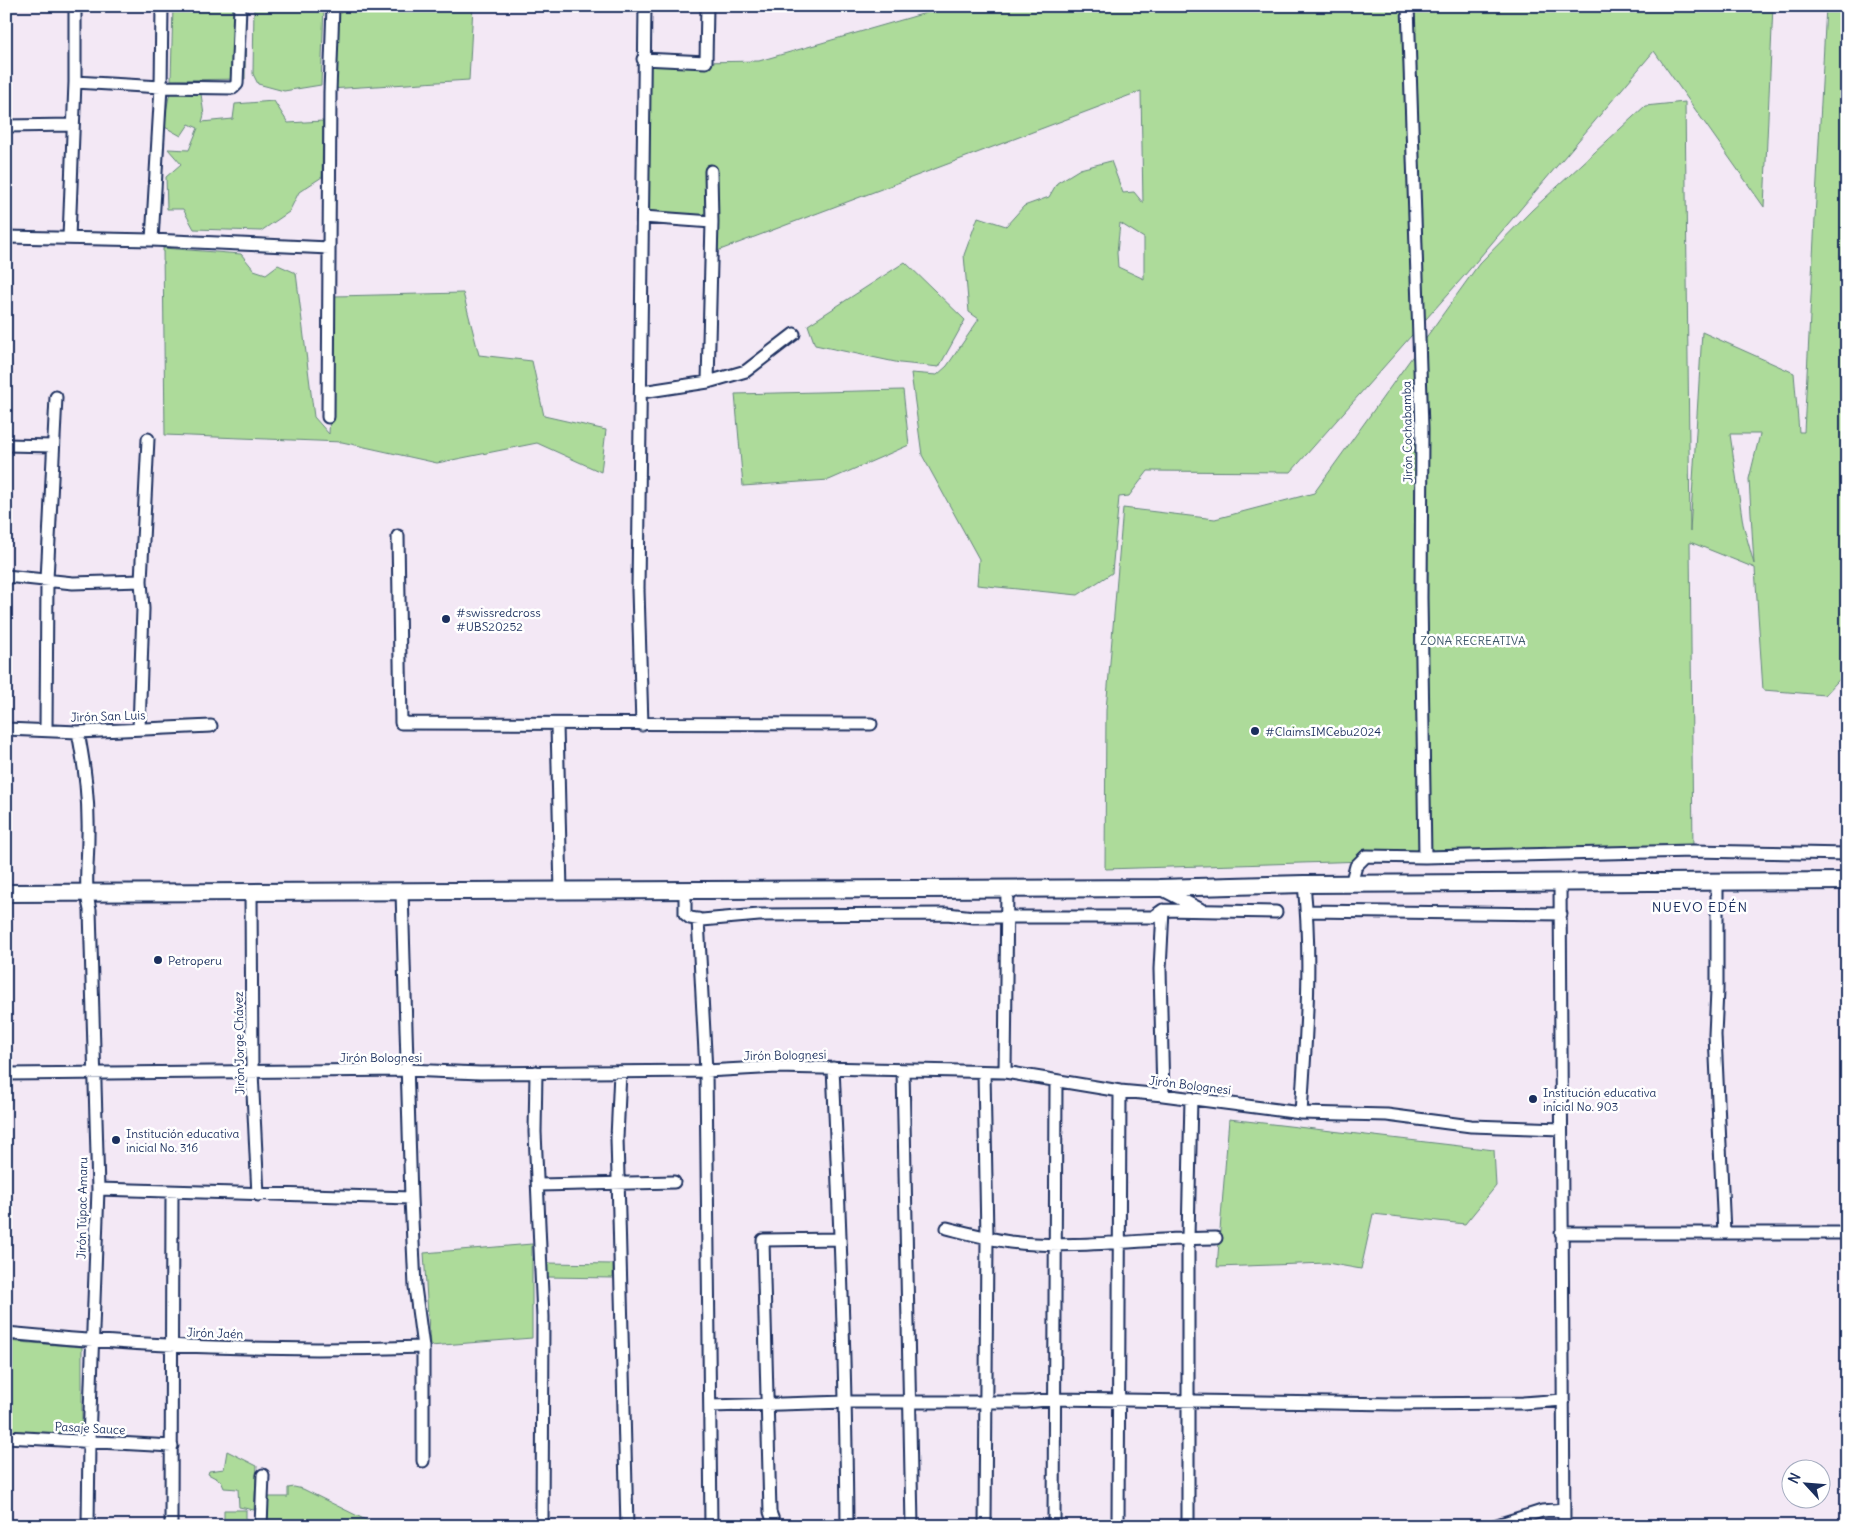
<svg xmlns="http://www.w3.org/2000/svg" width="1853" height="1532" viewBox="0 0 1853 1532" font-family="Delius,sans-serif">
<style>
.green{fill:#addb9a;stroke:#64857c;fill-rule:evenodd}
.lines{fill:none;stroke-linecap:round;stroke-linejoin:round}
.minor-casing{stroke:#1b2f5e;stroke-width:15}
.highway-casing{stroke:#1b2f5e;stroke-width:20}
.minor{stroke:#fff;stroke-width:11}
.highway{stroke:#fff;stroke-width:16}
.poi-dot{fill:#1b2f5e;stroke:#fff;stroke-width:2}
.labels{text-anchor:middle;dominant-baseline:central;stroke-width:5;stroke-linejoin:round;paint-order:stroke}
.street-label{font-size:12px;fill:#1b2f5e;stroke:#fff}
.poi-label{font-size:12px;fill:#1b2f5e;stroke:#fff;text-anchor:start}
.park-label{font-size:12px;fill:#405a6d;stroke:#fff}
.neighbourhood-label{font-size:14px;letter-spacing:1px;fill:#1b2f5e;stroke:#fff}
</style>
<rect width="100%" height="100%" fill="#f3e8f5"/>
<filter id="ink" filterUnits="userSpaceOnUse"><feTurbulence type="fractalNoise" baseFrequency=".02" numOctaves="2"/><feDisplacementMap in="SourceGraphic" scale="10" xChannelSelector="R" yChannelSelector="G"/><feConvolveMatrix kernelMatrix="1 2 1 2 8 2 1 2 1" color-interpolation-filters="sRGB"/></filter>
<g filter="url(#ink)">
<path class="green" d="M173,6H246L245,79L171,80Z
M254,6H324L321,85L284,91L258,84L253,74Z
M334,6H473L469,80L330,89Z
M950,6H1773L1764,207L1654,51L1464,276L1291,472L1148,471L1129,496L1119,497L1112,573L1078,595L977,585L979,559L922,455L911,373L937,375L947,366L979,319L969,312L964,255L978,217L1006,226L1024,206L1049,197L1057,183L1080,169L1111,161L1123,193L1134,192L1143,203L1141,91L712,253L711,222L645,217L643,63L759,61ZM1120,223L1144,238V279L1118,267L1117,253Z
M1826,6H1847V671L1825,695L1763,690L1755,568L1690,542L1693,851L1105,869L1106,710L1123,508L1215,519L1314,493L1479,264L1532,210L1645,106L1685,102L1690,531L1702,332L1794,373L1799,432H1804ZM1730,434H1760L1749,479L1754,564L1743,524Z
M170,92L201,94L204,115L202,122L233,119L235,104L274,101L288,123L323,121L322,177L299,192L289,212L261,231L194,229L183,209H167L166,177L181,164L168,149L189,150L198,128L189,124L181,136L163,126Z
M163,248L241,254L254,270L266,274L278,265L296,273L314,417L329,434L335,296L463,293L479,355L532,361L544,416L606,430L601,472L537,443L437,463L342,442L165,435Z
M905,262L965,320L939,367L900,363L815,345L808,325Z
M903,390L909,445L829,480L743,486L735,394Z
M1229,1119L1494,1150L1496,1186L1465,1224L1373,1214L1361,1269L1327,1263L1217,1267Z
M532,1244V1338L430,1346L424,1253Z
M547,1263L613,1264V1278L547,1277Z
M6,1341L82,1347V1436L6,1430Z
M227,1451L257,1466L254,1510L239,1507L238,1489L224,1488L221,1481L208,1474L209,1471L224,1469Z
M294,1487L303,1489L378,1526H264L265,1497H288V1488Z
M224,1510H246V1523L224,1522Z"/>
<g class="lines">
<defs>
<path id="minor" d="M1408,6L1422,428L1421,598L1425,857
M643,59L706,62L707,6
M75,82L161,87L233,88L237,84L240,6
M6,126L72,125
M643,217L712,222L711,171
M6,237L152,240L329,248
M69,238L75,82V6
M152,240L161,87L162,6
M708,382L746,371L794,334
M642,392L708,382L712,222
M328,417L330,92L333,6
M6,445L53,446
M398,536L401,723L871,724
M6,576L73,583L141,581
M557,725L561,892
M642,725L638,590L645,6
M6,729L78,732L211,726
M139,729L143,609L141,581L148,439
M46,730L47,580L56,397
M78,732C85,769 89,799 88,837C88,862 84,886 90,910L98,1189L89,1441L88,1526
M1351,884L1356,866L1366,856L1425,857L1693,851L1847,854
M1560,884L1564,1526
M1717,884V990L1715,1035L1724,1233
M685,889V914L690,918L702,920L759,915L947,914L974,917H1153L1163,910L1276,912
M1161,889L1200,909
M251,891L252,1072L258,1195
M402,892L411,1198L415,1287L423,1347V1461
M1307,911L1561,914
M698,919L706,1071L711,1526
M833,1068C840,1221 846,1373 847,1526
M903,1070L912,1526
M536,1072L535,1132L543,1317L542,1526
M620,1072L617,1138L627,1526
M984,1072L987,1237L985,1526
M1005,1072L1007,888
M6,1074L407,1070L480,1073L706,1071L777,1067L1005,1072L1120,1091L1163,1095L1301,1113L1387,1115L1471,1126L1561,1129
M1163,1095L1160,969L1163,910
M1301,1113C1306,1037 1312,960 1304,884
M539,1185L674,1182
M98,1189L411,1198
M947,1228C967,1233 989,1239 1010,1242C1078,1250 1148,1238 1216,1238
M1561,1233H1841
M6,1333C144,1347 284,1352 423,1347
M711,1406L846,1402H1026L1056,1399L1396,1404L1523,1403L1563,1400
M6,1437L172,1446
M171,1526L172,1192
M261,1526L263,1475
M775,1526L770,1512L763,1240L840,1239
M1054,1526L1056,1081
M1118,1526L1120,1091
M1188,1526V1238L1191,1098
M1494,1526L1542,1511L1564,1509"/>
<path id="highway" d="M6,893L1159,888L1304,884L1847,881"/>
</defs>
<use href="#minor" class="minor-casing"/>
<use href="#highway" class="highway-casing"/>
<use href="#minor" class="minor"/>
<use href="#highway" class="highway"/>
</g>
</g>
<g class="poi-dot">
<circle cx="446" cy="619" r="5"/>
<circle cx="1255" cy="731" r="5"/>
<circle cx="158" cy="960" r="5"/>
<circle cx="1533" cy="1099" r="5"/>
<circle cx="116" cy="1140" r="5"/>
</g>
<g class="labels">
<g class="street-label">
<text transform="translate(1407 432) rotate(-91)">Jirón Cochabamba</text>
<text transform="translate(108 716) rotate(-2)">Jirón San Luis</text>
<text transform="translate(239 1043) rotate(-91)">Jirón Jorge Chávez</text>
<text transform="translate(785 1055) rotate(-1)">Jirón Bolognesi</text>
<text x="381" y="1057">Jirón Bolognesi</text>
<text transform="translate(1190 1085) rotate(7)">Jirón Bolognesi</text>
<text transform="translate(82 1208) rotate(-89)">Jirón Túpac Amaru</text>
<text transform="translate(215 1333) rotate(2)">Jirón Jaén</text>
<text transform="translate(90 1428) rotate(3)">Pasaje Sauce</text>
</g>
<g class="poi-label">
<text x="456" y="612">#swissredcross<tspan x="456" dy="14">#UBS20252</tspan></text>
<text x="1265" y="731">#ClaimsIMCebu2024</text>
<text x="168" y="960">Petroperu</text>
<text x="1543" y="1092">Institución educativa<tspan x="1543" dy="14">inicial No. 903</tspan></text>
<text x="126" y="1133">Institución educativa<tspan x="126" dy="14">inicial No. 316</tspan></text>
</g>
<g class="park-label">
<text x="1473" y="640">ZONA RECREATIVA</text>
</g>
<g class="neighbourhood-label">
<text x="1700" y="907">NUEVO EDÉN</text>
</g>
</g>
<rect width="1853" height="1532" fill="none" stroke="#fff" stroke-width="25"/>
<rect x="12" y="12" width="1828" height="1507" fill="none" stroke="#1b2f5e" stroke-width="2" filter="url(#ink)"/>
<g transform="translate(1806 1484) rotate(296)"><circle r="24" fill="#ffffff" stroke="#a4acbf"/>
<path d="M0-4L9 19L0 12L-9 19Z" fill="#1b2f5e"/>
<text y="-8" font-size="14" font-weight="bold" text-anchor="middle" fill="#1b2f5e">N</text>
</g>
</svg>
